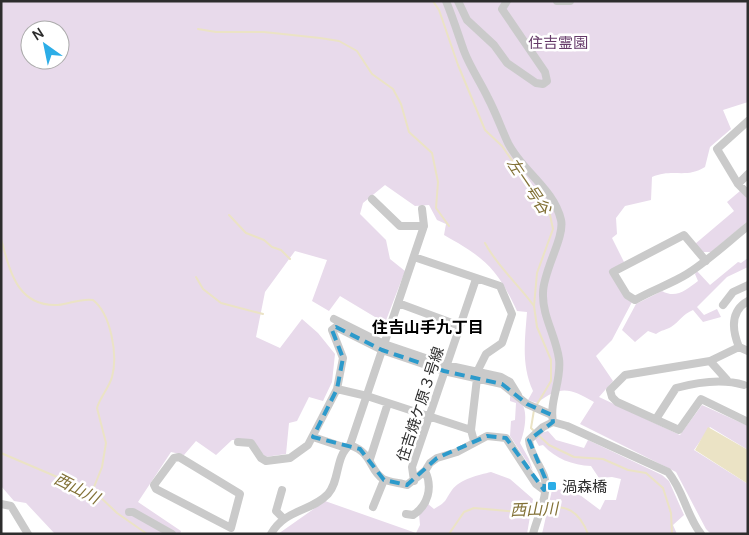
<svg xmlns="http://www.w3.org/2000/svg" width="749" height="535" viewBox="0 0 749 535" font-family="Manrope,'Noto Sans JP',sans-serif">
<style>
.green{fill:#e8daeb;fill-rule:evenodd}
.water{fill:#ebe3c5}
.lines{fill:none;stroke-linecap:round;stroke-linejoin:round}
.stream{stroke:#ebe3c5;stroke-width:2}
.minor{stroke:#cacaca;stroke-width:8}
.marked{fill:none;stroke:#2c9acb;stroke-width:4;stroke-dasharray:10 6;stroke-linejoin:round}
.poi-dot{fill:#2cade7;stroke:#fff;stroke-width:2}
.labels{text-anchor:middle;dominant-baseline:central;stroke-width:5;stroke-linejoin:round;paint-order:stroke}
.park-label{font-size:15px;fill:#653a69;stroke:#fff}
.street-label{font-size:15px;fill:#2d2d2d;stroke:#fff}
.poi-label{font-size:15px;fill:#2d2d2d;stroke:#fff;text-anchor:start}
.water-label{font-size:16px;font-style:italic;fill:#827136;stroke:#fff}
.neighbourhood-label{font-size:16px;font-weight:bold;fill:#000;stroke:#fff}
</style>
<rect width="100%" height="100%" fill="#fff"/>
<path class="green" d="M1,1H748V102L723,110L731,129L710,147L705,167C686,179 673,168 652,177L651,200L625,206L616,218L617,234L612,238L624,262L609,271L625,298L632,302L612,340L596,356L613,381L599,397L680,435L702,405L748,426V450L710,427L694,450L748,484V534H711L706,529L676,472L580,424L594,402C570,388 560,385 537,403L528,400L533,391C521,365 525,339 527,312L517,311C497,268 485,258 444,235L446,224L437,220L429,205L415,206L385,185L363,203L360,214L386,240L390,259L405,271L385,323L340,296L329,311L312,301L327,260L295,251L265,292L256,337L280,348L302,319L318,333L335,354L332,382L323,401L309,397L297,421L289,423L286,454L265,457L253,440H232L216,455L196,441L184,455L171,452L138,502L181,531L180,534H55L26,503L14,501L1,486ZM30,30H60V60H30Z
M740,191L748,199V221L711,252H702L695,244L734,211L727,202Z
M748,258V267L727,277L697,307L704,315L717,309L721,317L703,322L693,310C683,314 680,321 671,327C666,330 661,330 656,334L648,331L635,342L622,330L636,304L662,291C676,299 686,290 698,281L695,274L697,271L710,285L738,262L741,263Z
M510,396C513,398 518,400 521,403C529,411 524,434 520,443L529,459L533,471L510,436L511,421L515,420L516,403L510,401Z
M548,431L556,440L584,448L588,440L662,475L669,481L684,515L673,525L677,534H542L552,490L572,489L600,510L605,500H616L621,479L612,477L599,478L591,466C572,465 556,459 543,445L539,446L535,439L541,433Z
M491,472L510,479L533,499L527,534H278L325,501L416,533L420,525L419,514L428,504L434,509C448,501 444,501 452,490C460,479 479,475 491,472Z"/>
<path class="water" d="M708,427L748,450V484L695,450Z"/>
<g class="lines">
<path class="stream" d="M433,1L439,10L458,65L485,130L502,146L550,215L553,229L537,273L534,306L537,327L551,360V381L536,406
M198,29L216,32H264L320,38L339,41L357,51L372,74L393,89L401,104L409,132L432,153L438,182L436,208L449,226
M229,215L246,233L264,240L272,247L281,250L290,259
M1,239C10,271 17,307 58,305C70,304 81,298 93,300C111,314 118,355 112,377C109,388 100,397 97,408L106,443L102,467L92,492
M485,243C496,265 519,285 534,306
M196,277L203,289L221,303L263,314
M534,410L531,428L534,431
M537,434L549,445L574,457L603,459L628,470L646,473L663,488L671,513L672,534
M1,453L97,494L117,513L147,534
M543,508C567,504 579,511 588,534
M449,534L464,512L474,508L520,512L539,509"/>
<path class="minor" d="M446,1C453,18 458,34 464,51C470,67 481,83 488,98C496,113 501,128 508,143C522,171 554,189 561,220C565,237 543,271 543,293C542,316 556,336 559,359C562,380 549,401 553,422
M458,1L467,20L494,45L507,63L536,83L543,84L547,81L545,72L502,9L507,1
M557,1H570
M748,121L717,149L738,184L748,194
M738,184L748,174
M372,199L400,226H424
M414,257L500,286L512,314L502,343L486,354L478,370L471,430L474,441
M706,261L684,235L613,272L627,295L635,300C652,290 671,284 687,274C709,260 728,242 748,226
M748,301C730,311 732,330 739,347L748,351
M398,303L460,326
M723,305L733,292L748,285
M334,319L384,344L446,365L501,377L510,382L518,395
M739,347L710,361L625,375L610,390L612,397L617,402L679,430L701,399L748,422
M710,361L727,380
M337,389L367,396L471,430
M656,419L676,388C698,382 722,378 744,385
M553,422L567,426L668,472C684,491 686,515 701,534
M313,437L346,448
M238,442L251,443L261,458L266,461L290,458L308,445L337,389L343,358L332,330L336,327L382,350L444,371L502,384L527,404L552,415
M350,445L424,226L422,209
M179,457L240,494L231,528L156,489L154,485L174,458Z
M370,459L388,403
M414,481L412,467L476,279
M282,490L276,511L283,518
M1,504L11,506L28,534
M373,507L384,480
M129,512H133L172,534
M406,514L413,515C428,506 433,487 425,471
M271,534C285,509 311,512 328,494C340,481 335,456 350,445C374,454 368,469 383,479C389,482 400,483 407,485L425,471L430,463L437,458L457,452L487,436L506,438L536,484L544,490
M533,534C537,518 550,492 544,476C539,463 530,454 529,440L543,427L553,422"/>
</g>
<path class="marked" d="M336,327L382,350L444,371L502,384L527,404L552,415L553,422L529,440L545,478L544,490L506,438L487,436L437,458L407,485L384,480L360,449L313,437L337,389L343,358L332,330Z"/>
<rect class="poi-dot" x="547" y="481" width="10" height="10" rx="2.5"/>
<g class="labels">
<g class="park-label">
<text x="558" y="42">住吉霊園</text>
</g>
<g class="street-label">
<text transform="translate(420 404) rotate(-72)">住吉焼ケ原３号線</text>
</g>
<g class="poi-label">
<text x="562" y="486">渦森橋</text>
</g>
<g class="water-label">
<text transform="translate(529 186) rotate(56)">左一号谷</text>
<text transform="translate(77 488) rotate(27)">西山川</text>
<text transform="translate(534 509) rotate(-2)">西山川</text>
</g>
<g class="neighbourhood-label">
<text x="428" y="327">住吉山手九丁目</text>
</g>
</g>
<rect width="749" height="535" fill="none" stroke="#2d2d2d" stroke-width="5"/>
<g transform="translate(45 45) rotate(327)"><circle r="24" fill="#ffffff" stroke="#ababab"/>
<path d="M0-4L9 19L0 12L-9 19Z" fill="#2cade7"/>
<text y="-8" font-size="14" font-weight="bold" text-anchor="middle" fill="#2d2d2d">N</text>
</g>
</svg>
